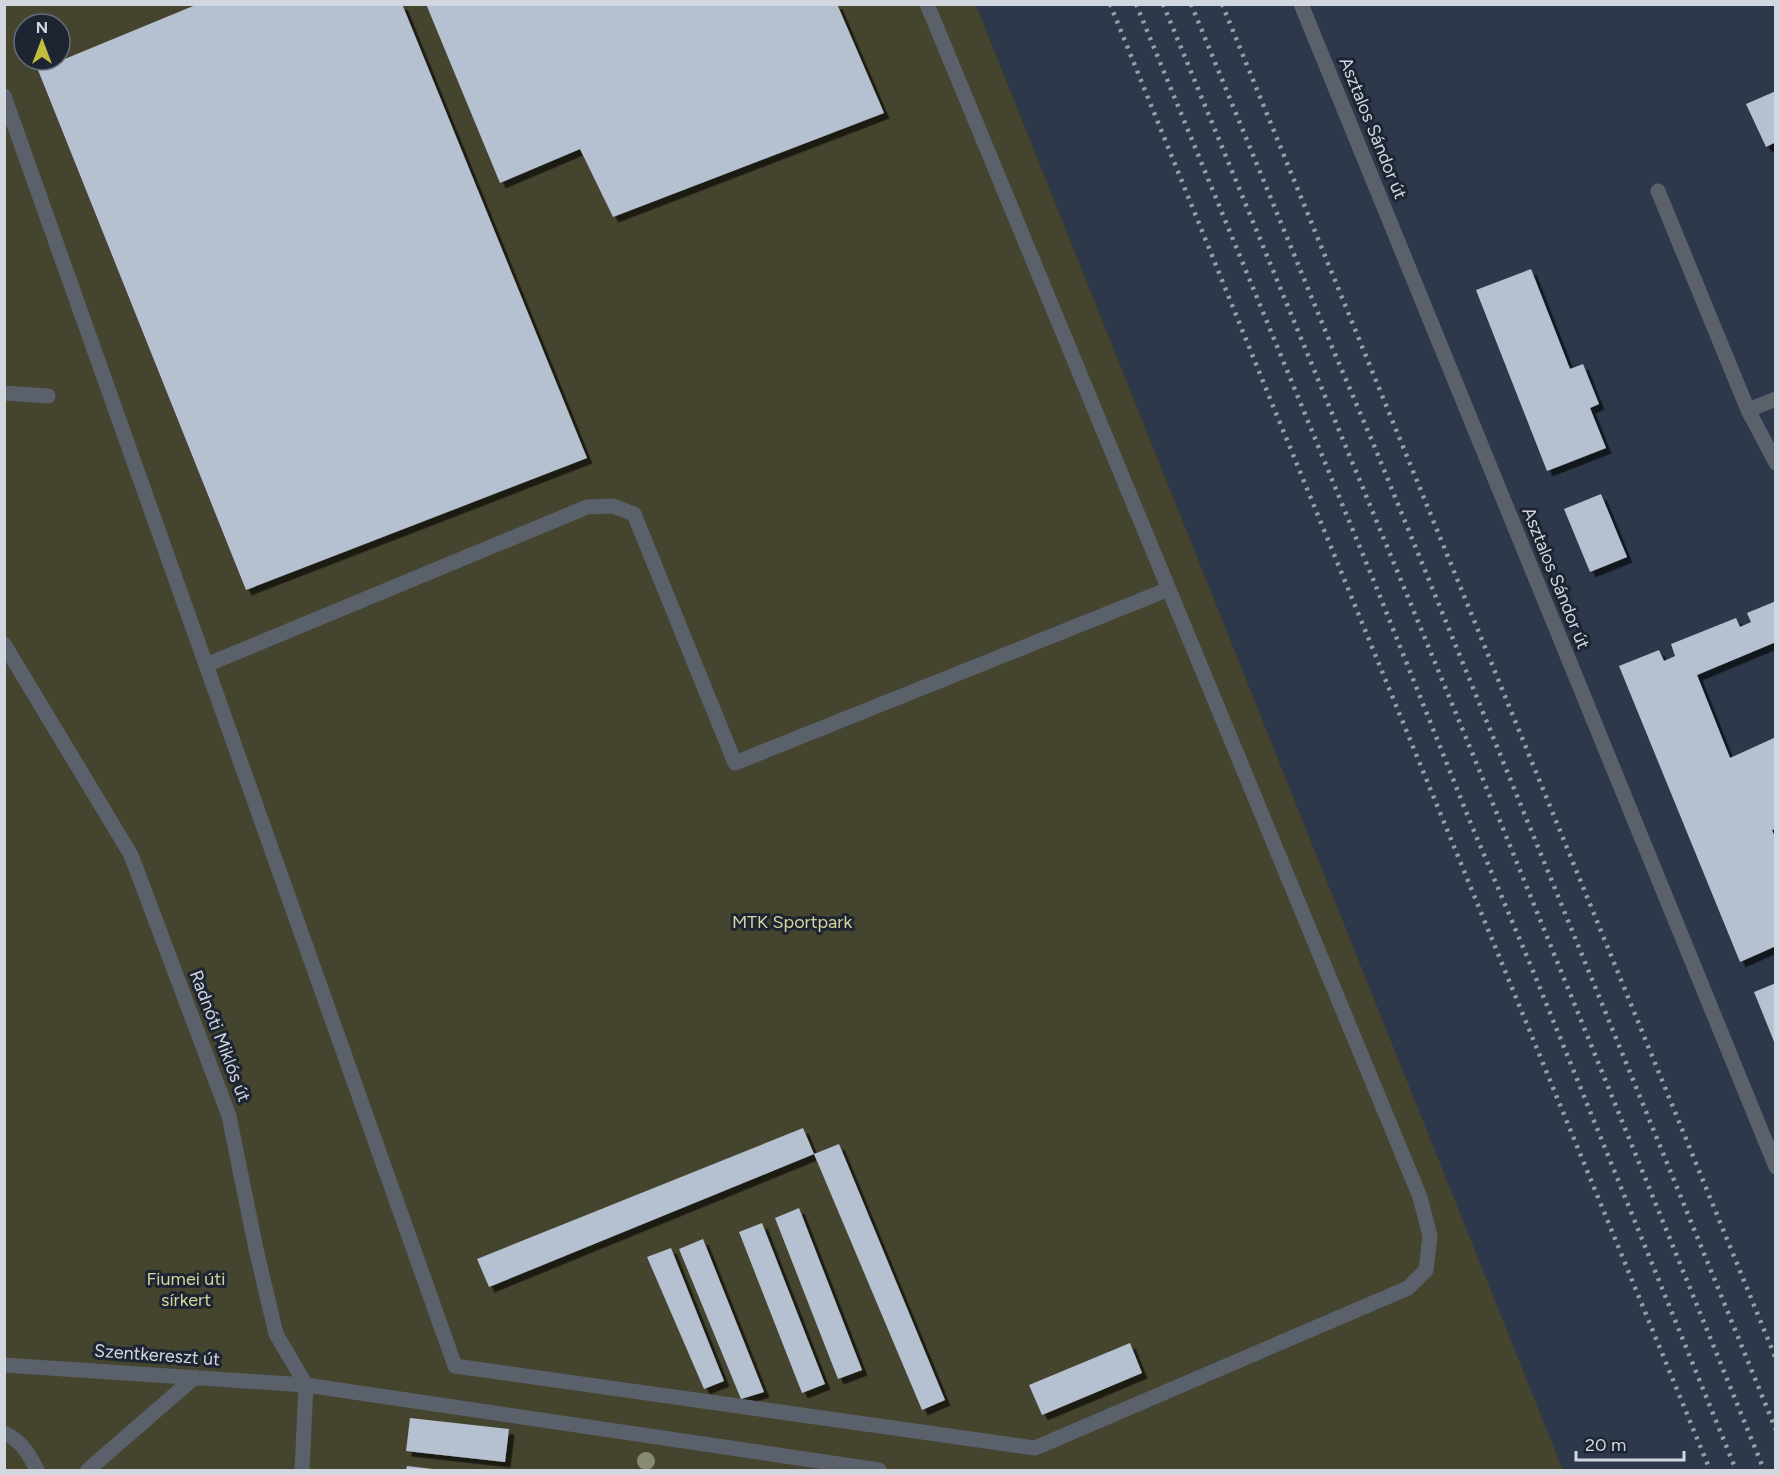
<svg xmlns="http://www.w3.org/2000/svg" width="1780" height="1475" viewBox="0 0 1780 1475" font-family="Figtree,sans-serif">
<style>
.built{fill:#2d394b}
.green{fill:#45442e;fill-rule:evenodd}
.building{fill:#b5c0d0;filter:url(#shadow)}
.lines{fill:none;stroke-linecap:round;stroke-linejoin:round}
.minor{stroke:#5a616b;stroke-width:15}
.rail{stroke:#979da7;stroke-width:4.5;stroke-dasharray:3 6;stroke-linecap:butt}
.tree{fill:#888a71}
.labels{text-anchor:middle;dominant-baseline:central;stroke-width:6;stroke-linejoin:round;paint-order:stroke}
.street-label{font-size:18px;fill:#d1d6df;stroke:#1d2532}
.park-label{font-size:18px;fill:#d7d49d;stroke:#1d2532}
</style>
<defs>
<filter id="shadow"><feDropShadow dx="5.5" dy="5.5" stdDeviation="0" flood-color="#0009"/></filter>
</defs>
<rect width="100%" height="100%" fill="#272f3c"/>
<path class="built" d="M976,5H1775V1470H1563Z"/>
<path class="green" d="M5,5H976L1563,1470H5ZM24,24H60V60H24Z"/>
<path class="building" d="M198,4H402L587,458L246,590L38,70Z
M426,4H837L884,113L613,217L580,149L500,183Z
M1776,91V142L1766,147L1746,104Z
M1531,269L1570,369L1583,364L1599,404L1590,408L1606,448L1547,471L1476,290Z
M1601,494L1627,557L1590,572L1564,509Z
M1776,601V642L1697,675L1730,758L1776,737V829L1772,830L1776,840V946L1740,962L1619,666L1659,650L1664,661L1675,656L1671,644L1736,618L1740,627L1751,622L1747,613Z
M1776,983V1044H1775L1754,992Z
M803,1128L814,1154L489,1287L477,1259Z
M839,1144L945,1400L922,1410L814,1154Z
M799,1208L862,1370L838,1379L775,1218Z
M762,1223L825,1384L802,1393L739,1232Z
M703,1239L764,1392L741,1399L679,1249Z
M671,1248L724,1381L704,1389L647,1257Z
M1130,1343L1142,1373L1042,1415L1029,1385Z
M410,1418L509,1429L505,1462L406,1451Z
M407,1466L433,1469V1470H406Z"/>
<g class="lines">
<path class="minor" d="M1301,4L1776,1167
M4,96L455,1366L1035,1448L1408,1288L1426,1270L1430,1236L1420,1197L927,4
M1658,191L1748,410L1776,463
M4,393L48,396
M1748,410L1776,399
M4,644L131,855L229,1116L256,1249L276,1334L306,1385L302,1470
M206,665L587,507L613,506L634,514L735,763L1169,589
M4,1365L306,1385L879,1470
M4,1433C22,1441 29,1454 37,1470
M88,1470L195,1377"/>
<path class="rail" d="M1110,4L1271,401L1710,1470
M1136,4L1373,579L1469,819L1533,971L1736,1470
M1163,4L1469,745L1764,1470
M1191,4L1332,347L1373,443L1776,1430
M1222,4L1776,1359"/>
</g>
<circle class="tree" cx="646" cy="1461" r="9"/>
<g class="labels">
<g class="street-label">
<text transform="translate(1373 128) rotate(68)">Asztalos Sándor út</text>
<text transform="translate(1556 578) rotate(68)">Asztalos Sándor út</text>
<text transform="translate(220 1036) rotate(69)">Radnóti Miklós út</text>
<text transform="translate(157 1355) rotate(4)">Szentkereszt út</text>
</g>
<g class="park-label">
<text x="792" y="922">MTK Sportpark</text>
<text x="186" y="1279">Fiumei úti<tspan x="186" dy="21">sírkert</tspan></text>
</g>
</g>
<rect width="1780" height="1475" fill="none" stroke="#d1d6df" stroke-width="12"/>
<g transform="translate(42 42)"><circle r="28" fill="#1d2532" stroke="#656c77" stroke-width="1.5"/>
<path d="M0-4.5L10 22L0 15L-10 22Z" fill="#c4bc3d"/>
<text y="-9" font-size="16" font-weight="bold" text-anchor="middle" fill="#d1d6df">N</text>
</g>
<path d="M1576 1451v9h108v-9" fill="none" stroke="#d1d6df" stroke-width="3"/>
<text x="1585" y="1451" font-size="18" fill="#d1d6df" stroke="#1d2532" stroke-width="4.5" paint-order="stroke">20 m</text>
</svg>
